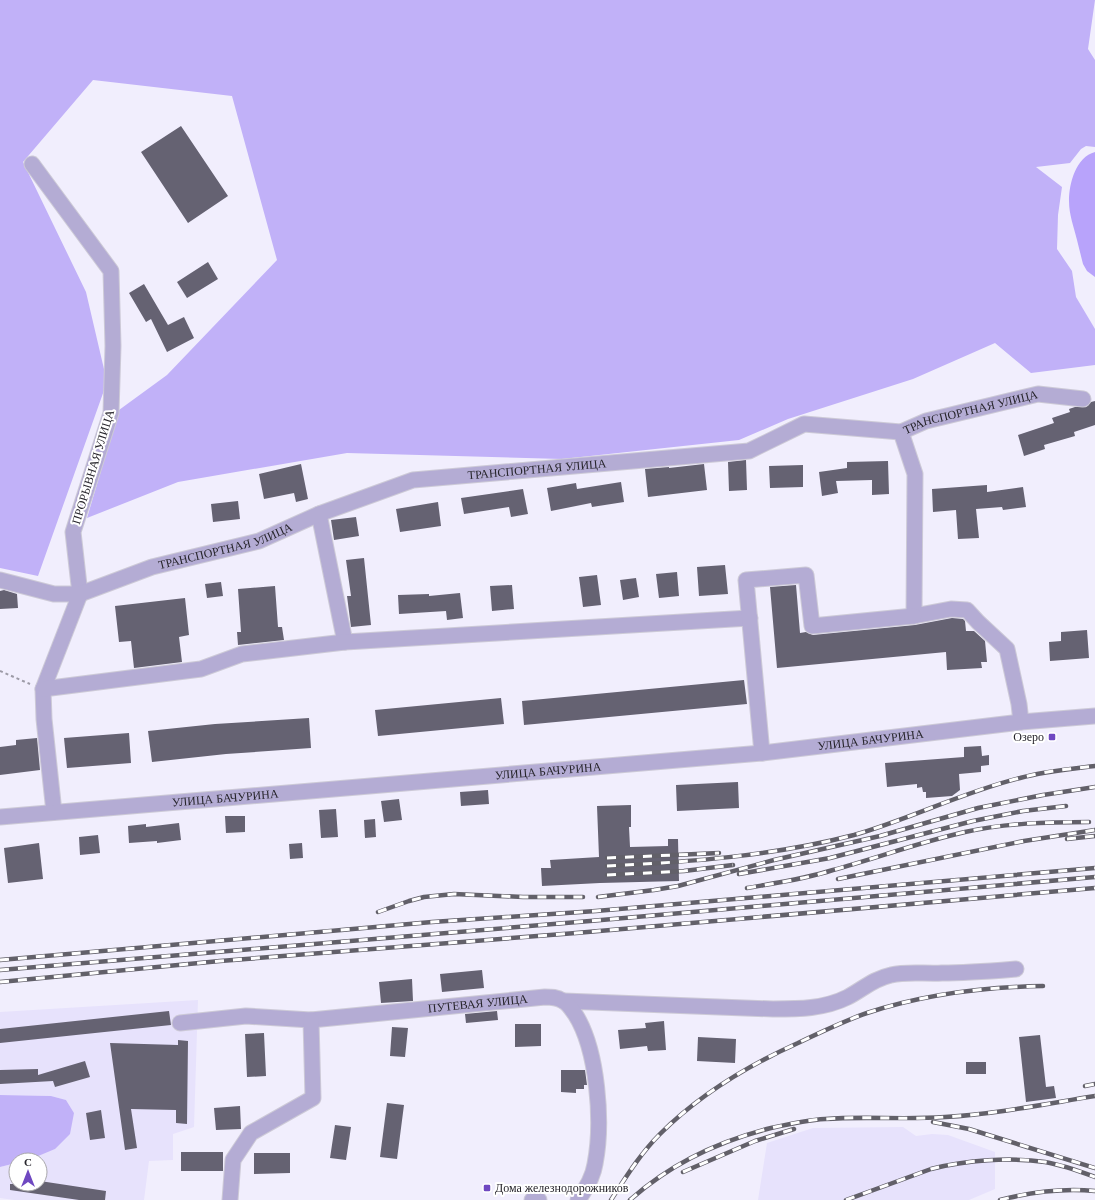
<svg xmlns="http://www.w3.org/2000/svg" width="1095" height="1200" viewBox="0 0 1095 1200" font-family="'Times New Roman',serif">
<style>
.built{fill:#e7e2fc}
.forest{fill:#c1b1f8}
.water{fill:#b8a3fb}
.building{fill:#656272}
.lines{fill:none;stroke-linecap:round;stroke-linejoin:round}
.minor-casing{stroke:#cdcad7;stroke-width:17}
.path{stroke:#9c9aa6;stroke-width:2;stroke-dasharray:3 3;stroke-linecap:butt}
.minor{stroke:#b4acd4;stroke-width:15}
.rail-casing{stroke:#626069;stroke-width:4.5}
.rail{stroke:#fff;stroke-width:3;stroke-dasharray:9;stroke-linecap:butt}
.poi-dot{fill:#6f48c1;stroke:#fff;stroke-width:1.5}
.labels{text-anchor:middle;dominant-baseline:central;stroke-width:4;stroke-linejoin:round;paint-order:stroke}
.street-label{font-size:12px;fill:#27252c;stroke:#fff}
.poi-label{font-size:12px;fill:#27252c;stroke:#fff;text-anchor:end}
</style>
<rect width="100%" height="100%" fill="#f1eefd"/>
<path class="built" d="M198,1000L194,1127L173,1134V1160L149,1161L144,1200H14L0,1198V1167L16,1163V1184H40V1160H26L55,1149L74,1113L66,1100L51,1096L0,1095V1012Z
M903,1127L916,1136L932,1134L948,1135L995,1152V1189L969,1200H758L767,1143L813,1128Z"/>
<path class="forest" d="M0,0H1095L1088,49L1095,60V147L1086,146L1081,149L1070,163L1036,167L1062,187L1058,215L1057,249L1072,271L1076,297L1095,329V365L1031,373L995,343L913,379L788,419L739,440L562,459L347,453L178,482L87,518L119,410L167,375L277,260L232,96L93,80L23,162L86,292L107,382L38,576L0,568Z
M0,1095L51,1096L66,1100L74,1113L70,1134L55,1149L31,1159L16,1160V1163L0,1167Z"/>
<path class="water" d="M1095,152V277L1087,271L1083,264C1081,256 1079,248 1077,240C1074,227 1069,215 1069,201C1069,183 1076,157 1095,152Z"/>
<path class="building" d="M181,126L228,196L188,223L141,152Z
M208,262L218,279L187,298L177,282Z
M144,284L168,325L184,317L194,338L167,352L151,319L146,322L129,293Z
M1095,401V425L1074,432L1075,436L1044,445L1045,449L1024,456L1018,435L1054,423L1052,418L1070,412L1069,409L1075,407H1086L1091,402Z
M746,460L747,490L729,491L728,462Z
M888,461L889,494L872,495V480L836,481L838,493L822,496L819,472L847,468V462Z
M301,464L308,499L296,502L294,493L264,499L259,474Z
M704,464L707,490L648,497L645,469L669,467V468Z
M803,465V487L770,488L769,466Z
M621,482L624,502L592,507L591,503L551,511L547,488L576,483L577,489Z
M987,485V492L1023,487L1026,507L1003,510L1002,507L976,509L979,538L958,539L956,510L933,512L932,489Z
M523,489L528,514L511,517L509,507L464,514L461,498Z
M238,501L240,519L213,522L211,504Z
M438,502L441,526L400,532L396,509Z
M356,517L359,536L334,540L331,520Z
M364,558L371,625L351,627L347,596H351L346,560Z
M725,565L728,594L699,596L697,567Z
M677,572L679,596L659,598L656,574Z
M597,575L601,605L583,607L579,577Z
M636,578L639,597L623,600L620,580Z
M221,582L223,596L207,598L205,584Z
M512,585L514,609L492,611L490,586Z
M796,585L800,633L806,632L813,635L915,625L952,618L963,619L965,621L966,631H974L985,641L987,662H981L982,668L947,670L946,652L777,668L770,587Z
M275,586L278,627H282L284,640L238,645L237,632H241L238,589Z
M4,590L17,594L18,608L0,609V591Z
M460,593L463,618L447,620L446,611L399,614L398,595L429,594V596Z
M185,598L189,635L179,637L182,662L134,668L131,641L119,642L115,606Z
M1087,630L1089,658L1050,661L1049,642L1061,641V632Z
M744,680L747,704L524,725L522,701Z
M501,698L504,724L378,736L375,710Z
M309,718L311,748L226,754L152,762L148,731L215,724Z
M129,733L131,763L67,768L64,738Z
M37,738L40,770L0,775V747L16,745V740Z
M981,746L982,756L989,755V765L981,766V772L959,774L960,790L952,796L926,798V792H923L922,787L917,788V784L887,787L885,763L964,757V747Z
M738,782L739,808L677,811L676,785Z
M488,790L489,804L461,806L460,792Z
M399,799L402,820L384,822L381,801Z
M631,805V827H629L630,847L668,846V839H678L679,881L600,883L542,886L541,868H551L550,860L599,857L597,806Z
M336,809L338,837L321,838L319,810Z
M225,816H245V832L226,833Z
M375,819L376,837L365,838L364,820Z
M179,823L181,840L157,843V841L129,843L128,826L146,824V827Z
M98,835L100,853L80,855L79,837Z
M39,843L43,879L8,883L4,848Z
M302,843L303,858L290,859L289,844Z
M482,970L484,988L442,992L440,974Z
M412,979L413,1001L381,1003L379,982Z
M169,1011L171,1025L0,1043V1029Z
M497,1011L498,1020L466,1023L465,1014Z
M664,1021L666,1050L648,1051L647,1046L620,1049L618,1030L646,1028L645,1023Z
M515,1024H541V1046L515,1047Z
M392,1027L408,1028L405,1057L390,1056Z
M264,1033L266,1076L247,1077L245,1034Z
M1040,1035L1046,1087L1054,1086L1056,1098L1026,1102L1019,1037Z
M698,1037L736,1039L735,1063L697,1061Z
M178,1040L188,1041L187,1124L176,1123V1110L131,1109L137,1148L125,1150L110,1043L178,1045Z
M85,1061L90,1077L55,1087L53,1081L0,1084V1070L38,1069V1075Z
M966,1062H986V1074H966Z
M561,1070H585L587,1085H584V1089H576V1093L561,1092Z
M387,1103L404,1105L397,1159L380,1157Z
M240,1106L241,1129L216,1130L214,1108Z
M101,1110L105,1138L90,1140L86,1113Z
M335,1125L351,1127L346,1160L330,1158Z
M181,1152H223V1171H181Z
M254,1153H290V1173L254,1174Z
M40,1181L106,1191L105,1200H79L10,1190V1184H40Z"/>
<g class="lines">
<defs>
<g id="minor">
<path d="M32,164L111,271L113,346L111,413L73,532L80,594L43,689L44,719L54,812"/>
<path d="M901,432L915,474L914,616L951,609L967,610L978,622L1007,649L1019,704L1021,722"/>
<path d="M319,514L345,642"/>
<path id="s1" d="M0,580L54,594H80L152,567L259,541L319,514L413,480L749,451L804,424L901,432L926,421L1038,394L1083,399"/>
<path d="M43,689L201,669L242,654L345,642L750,618"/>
<path d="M762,753L746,580L806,575L812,626L914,616"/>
<path id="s2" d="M0,817L762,753L1021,722L1095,716"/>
<path d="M564,1001L773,1009C799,1009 824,1009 848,997C863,989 873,979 891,975C907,971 925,974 942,973C967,973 991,971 1016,969"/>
<path id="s3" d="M180,1023L246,1016L311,1020L545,997C551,997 557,997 563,1001C568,1003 572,1010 575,1014C598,1050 603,1123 595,1164C593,1177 586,1189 578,1200"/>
<path d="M230,1200L233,1160L251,1133L313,1098L311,1020"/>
<path d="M532,1200H539"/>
</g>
</defs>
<use href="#minor" class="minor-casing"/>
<path class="path" d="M0,671L30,684"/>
<use href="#minor" class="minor"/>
<defs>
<path id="rail" d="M1067,839L1095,836
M607,858L719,853
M607,866C690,862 773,856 854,835C910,819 963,792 1020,778C1045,771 1070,769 1095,766
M739,874L830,858L973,821L1023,811L1066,806
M607,875L684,871L733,865
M838,879L1024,841L1095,830
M747,888C776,883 805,879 833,870C877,858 920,842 965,832C1006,823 1047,822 1089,822
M598,897L654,890L678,886L774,860L880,836L978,808L1043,795L1095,787
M378,912L409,901L424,897L454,894L523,897H583
M0,960L432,922L596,911L1095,868
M0,970L590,921L1095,877
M0,982L220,961L576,933L1095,888
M1085,1086L1095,1084
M933,1122L969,1129L1095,1168
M683,1172L755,1141L794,1129
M611,1200C626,1177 640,1154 660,1134C699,1095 747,1066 798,1043C821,1032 844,1021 867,1013C925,994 984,987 1043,986
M630,1200C670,1164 719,1141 771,1128C789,1124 807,1120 825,1119C865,1116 905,1120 945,1117C996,1114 1045,1104 1095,1096
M846,1200L931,1169C966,1160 1010,1157 1045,1162C1062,1165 1079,1171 1095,1177
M1000,1200C1031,1192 1063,1188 1095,1191"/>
</defs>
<use href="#rail" class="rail-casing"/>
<use href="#rail" class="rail"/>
</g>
<g class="poi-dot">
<rect x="1048" y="733" width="8" height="8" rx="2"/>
<rect x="483" y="1184" width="8" height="8" rx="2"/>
</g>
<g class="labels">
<g class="street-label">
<text stroke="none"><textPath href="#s1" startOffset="1003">ТРАНСПОРТНАЯ УЛИЦА</textPath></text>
<text transform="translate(93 467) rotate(-73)">ПРОРЫВНАЯ УЛИЦА</text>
<text stroke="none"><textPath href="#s1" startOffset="559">ТРАНСПОРТНАЯ УЛИЦА</textPath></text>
<text stroke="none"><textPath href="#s1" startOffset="235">ТРАНСПОРТНАЯ УЛИЦА</textPath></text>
<text stroke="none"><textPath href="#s2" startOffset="874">УЛИЦА БАЧУРИНА</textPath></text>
<text stroke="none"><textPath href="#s2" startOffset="550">УЛИЦА БАЧУРИНА</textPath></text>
<text stroke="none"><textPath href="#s2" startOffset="226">УЛИЦА БАЧУРИНА</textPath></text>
<text stroke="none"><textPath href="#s3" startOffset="299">ПУТЕВАЯ УЛИЦА</textPath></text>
</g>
<g class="poi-label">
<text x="1044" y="737">Озеро</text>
<text x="495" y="1188" text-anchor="start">Дома железнодорожников</text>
</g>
</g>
<g transform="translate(28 1172)"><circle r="19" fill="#ffffff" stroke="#a9a8ab"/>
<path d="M0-3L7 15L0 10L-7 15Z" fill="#6f48c1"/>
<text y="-6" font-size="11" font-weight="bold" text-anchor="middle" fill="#27252c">С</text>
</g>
</svg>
